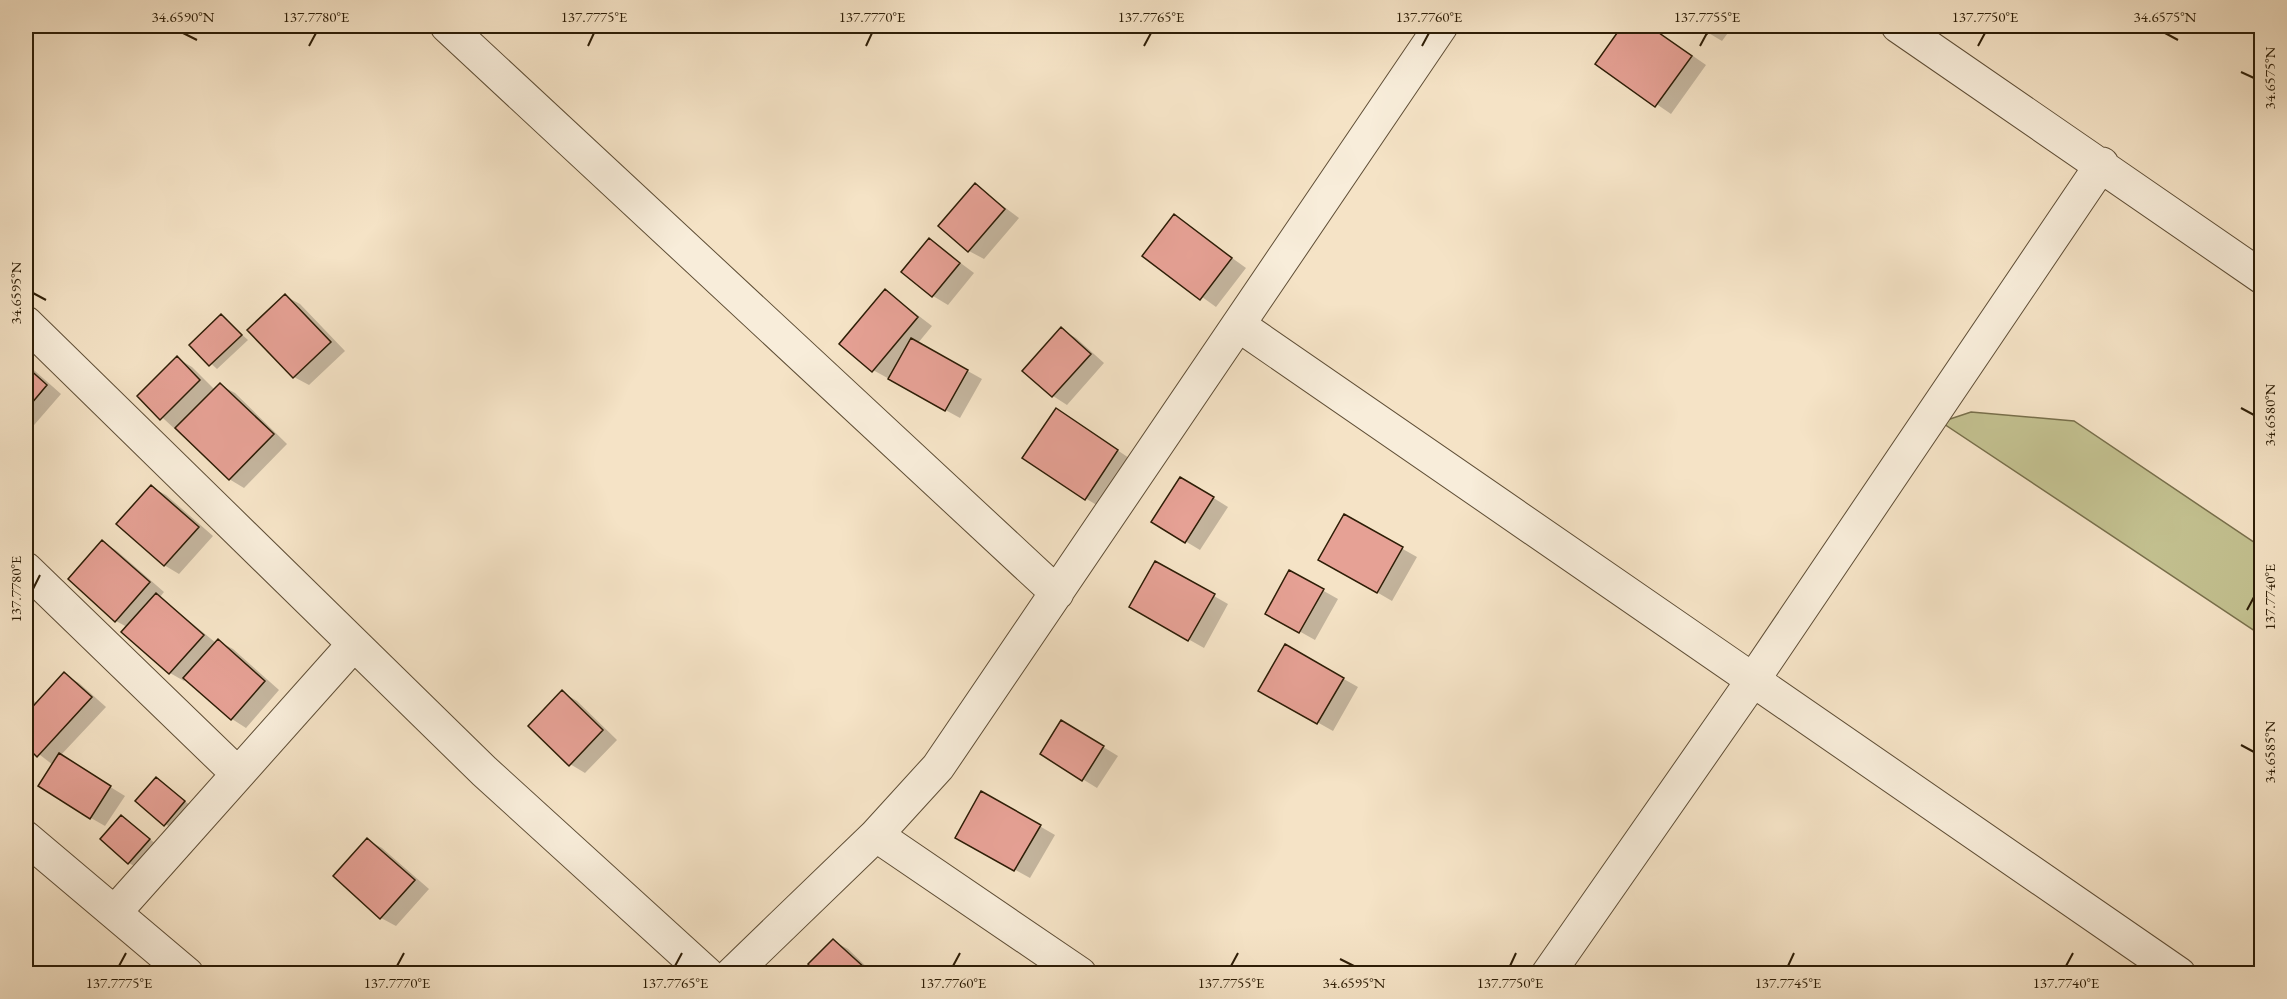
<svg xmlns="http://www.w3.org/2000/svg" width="2287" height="999" viewBox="0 0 2287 999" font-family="'EB Garamond',serif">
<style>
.green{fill:#c3c190;stroke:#786f4b;stroke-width:1.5}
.shadow{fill:#0003}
.building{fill:#e6a195;stroke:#2d1d06;stroke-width:1.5}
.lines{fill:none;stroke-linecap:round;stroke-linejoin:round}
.minor-casing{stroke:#5f4e36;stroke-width:35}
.minor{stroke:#f8edda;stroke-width:33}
.ticks{fill:none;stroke:#2d1d06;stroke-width:2}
.neatline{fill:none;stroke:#2d1d06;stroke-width:2}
.ticks-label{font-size:15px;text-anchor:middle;fill:#2d1d06}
</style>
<rect width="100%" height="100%" fill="#f5e3c6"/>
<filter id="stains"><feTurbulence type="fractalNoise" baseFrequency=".00333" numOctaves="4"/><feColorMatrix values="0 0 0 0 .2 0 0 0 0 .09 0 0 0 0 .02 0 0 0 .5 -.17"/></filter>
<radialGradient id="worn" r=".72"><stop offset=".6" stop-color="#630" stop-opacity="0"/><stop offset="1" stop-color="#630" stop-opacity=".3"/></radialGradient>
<path class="green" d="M1971,412L2074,421L2261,547V635L1941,422Z"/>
<path class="shadow" d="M1624,26H1650L1706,65L1671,114L1597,63Z
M1697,26H1733L1722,41Z
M975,185L1019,218L984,259L969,251L940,225Z
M1174,216L1246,268L1216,307L1144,255Z
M930,240L974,273L948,305L933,296Z
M886,291L932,326L918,343L982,379L960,418L873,370Z
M285,296L300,304L345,351L309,385L294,377Z
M221,316L248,340L217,369L191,345Z
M1061,329L1076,338L1104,363L1067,405L1053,396Z
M177,358L192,367L215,390L220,385L235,393L287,444L244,488L229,479L139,396Z
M26,363L61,394L28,432L26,430Z
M1071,419L1132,460L1100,507L1085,498Z
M151,487L166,495L213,536L179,574L164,565Z
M1196,487L1228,507L1200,550L1185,541Z
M1344,516L1417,557L1392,601L1320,559Z
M103,542L117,551L164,592L160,597L216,643L218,641L233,649L279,690L246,728L232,719L186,679L184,681L170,673L127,627L116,621Z
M1156,563L1228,604L1204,648L1131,607Z
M1290,572L1338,599L1315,640L1267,613Z
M1285,646L1358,687L1333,731L1260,690Z
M64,674L79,683L106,707L60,756L125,796L105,826L91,818L53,765L26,744V696L37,703Z
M562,692L577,701L617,740L585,773L570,764Z
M1077,731L1118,756L1097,788L1042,754Z
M157,779L191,806L172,828L165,824Z
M982,793L1055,835L1030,878L957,837Z
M122,817L156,844L136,867L129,863Z
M368,840L382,848L429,889L396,926L381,918L335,876Z
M833,941L848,949L874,974H819Z"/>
<path class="building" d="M1622,26H1649L1692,56L1655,107L1595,64Z
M1695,26H1712L1707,34Z
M975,183L1005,209L968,252L938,226Z
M1174,214L1232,258L1200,300L1142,256Z
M929,238L960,263L932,297L901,272Z
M885,289L918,317L872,372L839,344Z
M285,294L331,342L293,378L247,330Z
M221,314L242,335L209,366L189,345Z
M1061,327L1091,354L1052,397L1022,371Z
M911,338L968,370L945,411L888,379Z
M177,356L200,380L160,420L137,396Z
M26,366L47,385L26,410Z
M220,383L274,434L229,480L175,428Z
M1056,408L1118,450L1085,500L1022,458Z
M1180,477L1214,497L1185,543L1151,522Z
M151,485L199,527L164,566L116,524Z
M1344,514L1403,547L1377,593L1318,560Z
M102,540L150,582L115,622L68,579Z
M1155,561L1215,594L1188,641L1129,607Z
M1289,570L1324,589L1299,633L1265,614Z
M156,593L204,635L169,674L121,632Z
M218,639L265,681L231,720L183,678Z
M1285,644L1344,678L1317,724L1258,691Z
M64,672L92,697L37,757L26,746V714Z
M562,690L603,730L569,766L528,726Z
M1061,720L1104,746L1082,781L1040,754Z
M59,753L111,786L90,819L38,786Z
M156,777L185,801L164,826L135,801Z
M981,791L1041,825L1014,871L955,838Z
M121,815L150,839L128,864L100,839Z
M367,838L415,880L380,919L333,876Z
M833,939L866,969L861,974H817L808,964Z"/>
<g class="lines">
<defs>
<path id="minor" d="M447,26L1057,593
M1898,26L2262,277
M26,323L484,771L707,974
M1240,326L2179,974
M26,569L238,774
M876,835L1080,974
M26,838L187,974
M115,912L354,644
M732,974L876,835L938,767L1441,26
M1548,974L1753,680L2102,164"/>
</defs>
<use href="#minor" class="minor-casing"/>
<use href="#minor" class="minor"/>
</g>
<path class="ticks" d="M183,33L197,40M2165,33L2178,40M309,46L316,33M588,46L594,33M866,46L872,33M1144,46L1151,33M1422,46L1429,33M1700,46L1707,33M1978,46L1985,33M2241,72L2254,78M33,293L46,300M2241,408L2254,415M33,589L40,575M2247,610L2254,597M2241,745L2254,752M1340,959L1354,966M119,966L126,953M397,966L404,953M675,966L682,953M953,966L960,953M1231,966L1238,953M1510,966L1516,953M1788,966L1794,953M2066,966L2073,953"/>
<rect width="2287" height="999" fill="none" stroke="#f5e3c6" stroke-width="66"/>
<rect x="33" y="33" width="2221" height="933" class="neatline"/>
<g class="ticks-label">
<text x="183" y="22">34.6590°N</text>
<text x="316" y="22">137.7780°E</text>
<text x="594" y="22">137.7775°E</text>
<text x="872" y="22">137.7770°E</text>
<text x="1151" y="22">137.7765°E</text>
<text x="1429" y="22">137.7760°E</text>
<text x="1707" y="22">137.7755°E</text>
<text x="1985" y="22">137.7750°E</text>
<text x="2165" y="22">34.6575°N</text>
<text transform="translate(2270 78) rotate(-90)" y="5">34.6575°N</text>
<text transform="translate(16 293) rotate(-90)" y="5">34.6595°N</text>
<text transform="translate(2270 415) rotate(-90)" y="5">34.6580°N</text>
<text transform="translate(16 589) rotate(-90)" y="5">137.7780°E</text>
<text transform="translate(2270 597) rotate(-90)" y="5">137.7740°E</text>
<text transform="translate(2270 752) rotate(-90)" y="5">34.6585°N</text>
<text x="119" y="988">137.7775°E</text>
<text x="397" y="988">137.7770°E</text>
<text x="675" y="988">137.7765°E</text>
<text x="953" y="988">137.7760°E</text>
<text x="1231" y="988">137.7755°E</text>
<text x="1354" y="988">34.6595°N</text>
<text x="1510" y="988">137.7750°E</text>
<text x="1788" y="988">137.7745°E</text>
<text x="2066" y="988">137.7740°E</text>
</g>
<rect width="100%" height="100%" filter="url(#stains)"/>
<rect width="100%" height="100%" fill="url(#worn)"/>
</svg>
